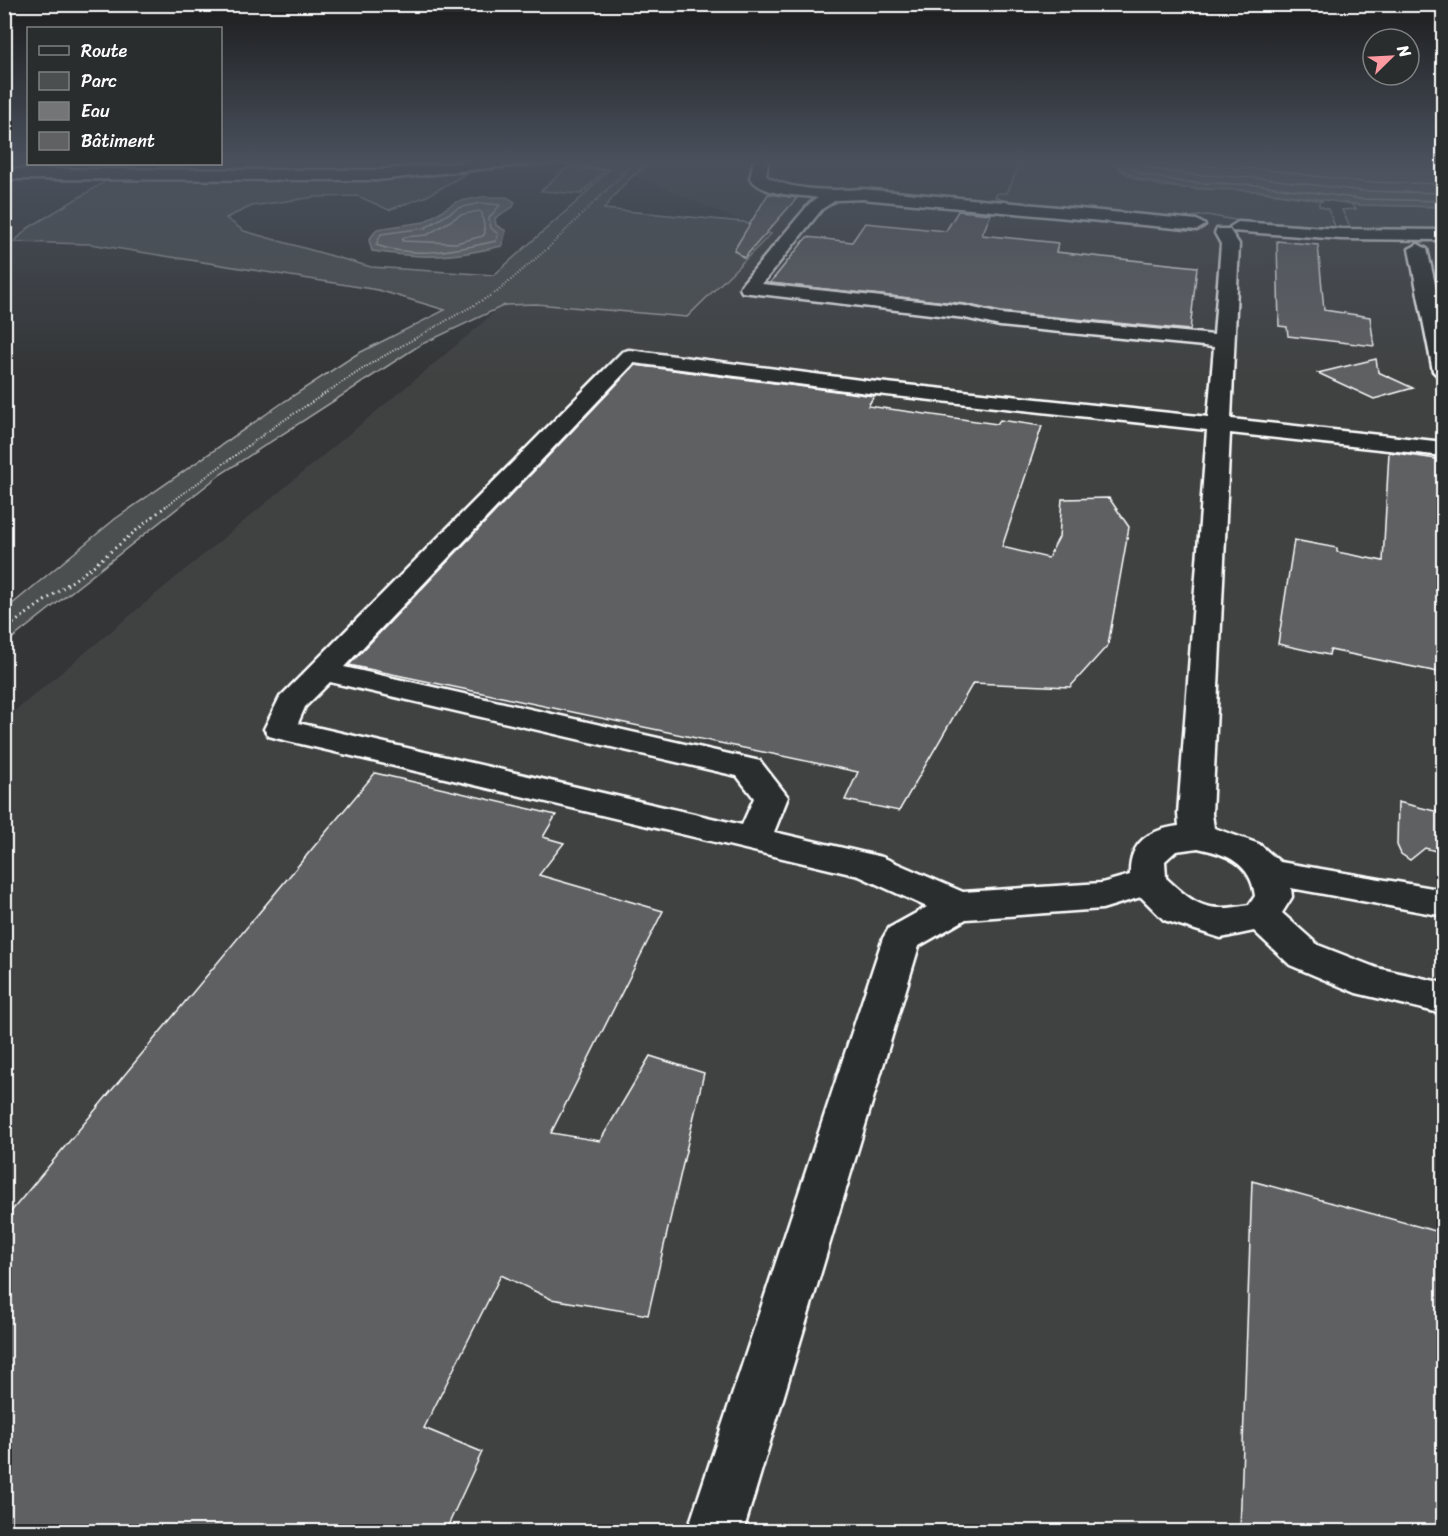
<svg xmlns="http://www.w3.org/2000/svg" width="1448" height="1536" viewBox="0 0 1448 1536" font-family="Sriracha,sans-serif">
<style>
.built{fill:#404243}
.green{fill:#4c4f50;stroke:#a6a7a8;stroke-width:1.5}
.water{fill:#737576;stroke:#abacad;stroke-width:1.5}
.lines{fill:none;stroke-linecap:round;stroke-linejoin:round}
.shore{stroke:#c7c8c8;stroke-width:1.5}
.building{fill:#5f6162;stroke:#fff;stroke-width:1.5}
.minor-casing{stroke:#fff;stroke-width:5}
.path-far1{stroke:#fff;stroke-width:2;stroke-dasharray:1 2;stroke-linecap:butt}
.path{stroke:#fff;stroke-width:3;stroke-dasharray:1.5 4;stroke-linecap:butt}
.minor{fill:#2a2d2e;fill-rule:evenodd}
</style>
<rect width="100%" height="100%" fill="#333536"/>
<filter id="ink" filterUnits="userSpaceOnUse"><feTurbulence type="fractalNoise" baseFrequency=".0167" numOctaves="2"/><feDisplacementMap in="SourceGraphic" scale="12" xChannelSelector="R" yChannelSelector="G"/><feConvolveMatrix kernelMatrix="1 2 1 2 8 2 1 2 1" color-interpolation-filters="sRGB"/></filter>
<g filter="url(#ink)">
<path class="built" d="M19,160H28V164H220L221,160H1443V1531L5,1532V719L477,328L514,293L770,234L643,179L593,161L441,171L5,170Z"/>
<path class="green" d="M511,160H657C635,169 617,191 604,209L744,222L771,234L687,317L536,304L505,305L420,345L221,474L5,644V610L115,519L285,401L357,354L445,310L378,290L90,244L14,242L28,228L111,178L324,179L406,177L469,172L427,196L389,210L358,196L315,197L252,206L226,218L244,231L371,267L494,275L582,197L609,169L557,164L492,170L478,164Z
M1113,160C1130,195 1212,187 1245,190C1271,192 1297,197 1323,201L1319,202V206L1328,209L1337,231L1328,227L1268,222V226L1207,215L1174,219L1129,216V213L1107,210L1105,213L1012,204L995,197L997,193H1007L1020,163Z
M566,168L605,170L581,194L541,191Z
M1351,204L1443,207V231L1351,229L1342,210L1356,209Z"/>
<path class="water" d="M1113,160H1438L1443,162V207L1360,205L1260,191L1181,188L1139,179L1117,167Z
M481,197H507L515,202L513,207L495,218L496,225L506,231L502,246C452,258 423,259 372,251L369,240L377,229L424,222L456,202Z"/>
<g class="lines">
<path class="shore" d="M1120,160L1141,174L1182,182L1260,185L1361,199L1444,201
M1130,160L1143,166L1183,174L1261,178L1361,191L1444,193
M1154,160L1184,165L1262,169L1362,182L1444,184
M481,203L500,205L489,218L491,228L498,234L496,241C457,250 415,259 376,245L381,234L425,228L458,208Z
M479,211L482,213L485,233L483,236L456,243L402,241L404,237L427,235L460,215Z"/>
</g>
<path class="building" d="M768,194L797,198L744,258L734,250Z
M958,211L991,214L982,235L1058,243L1056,252L1197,267L1190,330L1000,312L965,304L770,283L807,237L852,242L865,223L946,231Z
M1277,241L1318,245L1324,310L1370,317L1374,346L1288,336L1287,327L1279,326Z
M1376,359L1378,372L1413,388L1374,399L1318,373Z
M635,365L874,396L868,406L997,424L1000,420L1042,426L1002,547L1048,558L1059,537L1062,499L1109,498L1129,527L1108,645L1070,687L973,683L899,811L845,800L858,772L349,665Z
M1389,452L1443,460V673L1330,650L1329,655L1278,644L1294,540L1337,548V552L1383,561Z
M375,773L556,815L543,837L564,843L539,875L663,911L551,1133L600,1141L650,1056L704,1073L648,1315L551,1299L501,1275L424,1428L482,1452L445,1532H4V1220Z
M1398,802L1443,813V853L1425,848L1410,860L1401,854L1397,845Z
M1252,1181L1443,1233V1532H1240Z"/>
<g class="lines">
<defs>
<path id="minor" d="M485,160H534L527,164L377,180L4,179V169L377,170Z
M754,160H768L766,176C789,191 835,191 862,189L1197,220L1205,225L1197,230L862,199L836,200L822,209L762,284L965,306L1000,314L1214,335L1221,244L1215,233L1217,229H1229L1239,244L1231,419L1444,442V456L1230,433L1212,814L1214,828L1259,844L1280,862L1444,890V916L1291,888L1292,897L1282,913L1318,945L1377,968L1444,983V1014L1356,993L1290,965L1254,931L1221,938L1164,920L1141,897L1102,909L966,919L919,946L743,1532H687L883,938L889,928L927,907L859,876L280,739L269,736L264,729L280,697L622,352L629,350L868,381L1208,417L1214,347L1000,326L965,318L742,292L740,288L742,284L810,203L818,198C797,194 765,197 750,178ZM634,363L868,393L1207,430L1178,814L1179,826C1149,830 1129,842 1130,875L1102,883L963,892L882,857L774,832L788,797L760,761L344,667ZM330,682L737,776L754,798L742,825L298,723L305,707ZM1198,848C1227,854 1251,863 1255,896L1249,905C1207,913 1196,906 1166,878L1165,861L1176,851Z
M1238,222L1341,229L1444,230V240L1341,239L1232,231L1230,227Z
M1418,244L1427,249L1444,323V377L1437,375L1433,371L1409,249Z"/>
</defs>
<use href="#minor" class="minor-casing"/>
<path class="path-far1" d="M165,507L275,426L375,361L497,292L548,248L637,160"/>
<path class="path" d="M4,630L92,567L166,506"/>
<use href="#minor" class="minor"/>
</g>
</g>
<linearGradient id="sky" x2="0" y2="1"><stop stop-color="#1c1d1e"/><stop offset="0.43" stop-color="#4a515d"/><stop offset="1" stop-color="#4a515d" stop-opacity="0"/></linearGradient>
<rect width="1448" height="375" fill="url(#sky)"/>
<rect width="1448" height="1536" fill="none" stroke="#2a2d2e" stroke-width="24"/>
<rect x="12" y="12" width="1424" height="1512" fill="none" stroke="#fff" stroke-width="2" filter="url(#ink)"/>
<rect x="27" y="27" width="195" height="138" fill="#2a2d2e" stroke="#7f8182" stroke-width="1.5"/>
<rect x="39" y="46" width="30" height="9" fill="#2a2d2e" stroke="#7f8182" stroke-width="1.5"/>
<text x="81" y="57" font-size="18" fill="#ffffff">Route</text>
<rect x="39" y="72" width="30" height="18" fill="#4c4f50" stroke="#7f8182" stroke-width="1.5"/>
<text x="81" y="87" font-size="18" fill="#ffffff">Parc</text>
<rect x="39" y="102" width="30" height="18" fill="#737576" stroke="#7f8182" stroke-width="1.5"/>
<text x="81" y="117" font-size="18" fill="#ffffff">Eau</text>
<rect x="39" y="132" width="30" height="18" fill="#5f6162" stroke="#7f8182" stroke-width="1.5"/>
<text x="81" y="147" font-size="18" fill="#ffffff">Bâtiment</text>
<g transform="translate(1391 57) rotate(66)"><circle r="28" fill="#2a2d2e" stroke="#7f8182" stroke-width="1.5"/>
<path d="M0-4.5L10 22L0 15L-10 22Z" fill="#ff9aa2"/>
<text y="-9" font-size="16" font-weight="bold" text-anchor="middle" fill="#ffffff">N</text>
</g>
</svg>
